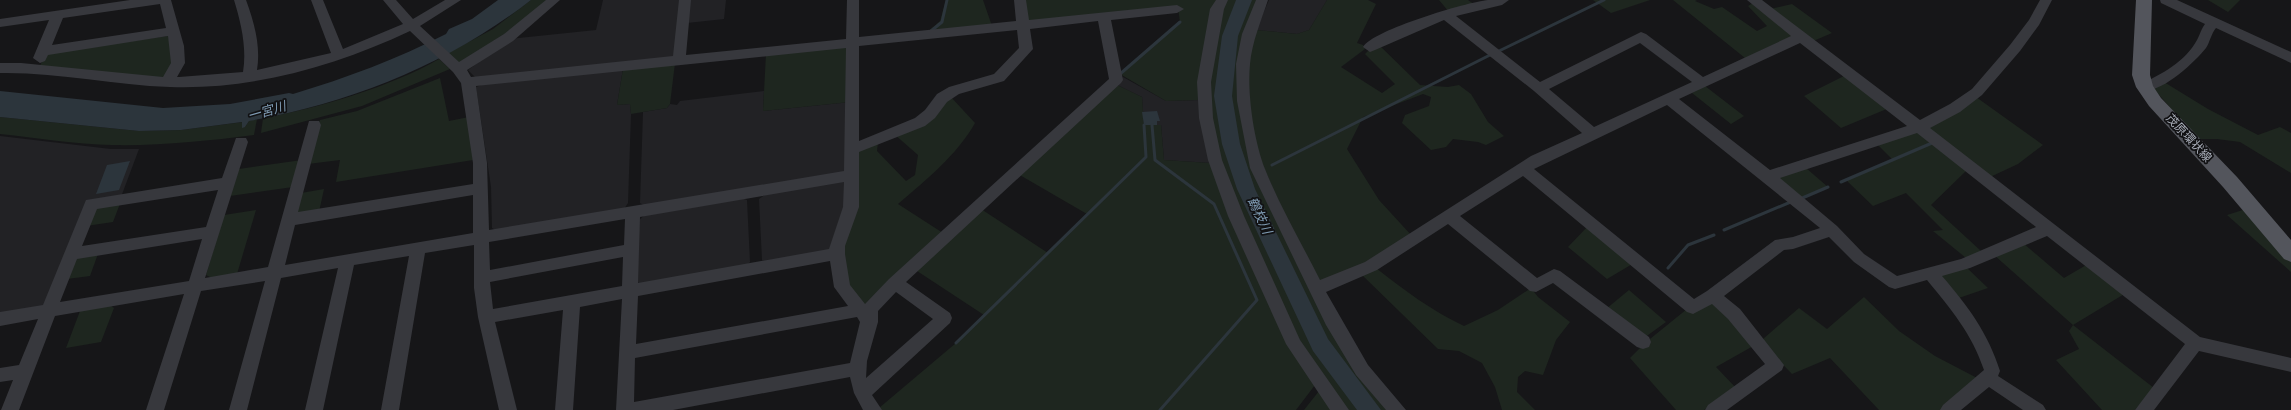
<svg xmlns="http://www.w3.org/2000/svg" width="2291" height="410" viewBox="0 0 2291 410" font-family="'Alegreya Sans','Noto Sans JP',sans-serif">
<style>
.built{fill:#222225}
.green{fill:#1e261f}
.water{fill:#2c353c}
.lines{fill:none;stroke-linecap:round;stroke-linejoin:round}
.stream{stroke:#2c353c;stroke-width:3}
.river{fill:#2c353c;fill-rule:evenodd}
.minor{fill:#37383d;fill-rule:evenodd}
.major{fill:#53555c;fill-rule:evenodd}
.labels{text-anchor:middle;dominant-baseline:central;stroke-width:3.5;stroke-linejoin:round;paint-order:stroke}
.street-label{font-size:12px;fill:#a8adb8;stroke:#111113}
.water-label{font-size:13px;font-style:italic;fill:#7f9bb3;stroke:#111113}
</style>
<rect width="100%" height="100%" fill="#161618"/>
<path class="built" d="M603,0H682L675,60L476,78L468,70L509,39L596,30Z
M690,0H726L724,19L687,23Z
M1269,0H1327L1309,30L1297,34L1256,30Z
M623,69L617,105L630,104L631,114L628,203L624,209L497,231L492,228L491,187L476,87L487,83Z
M1123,77L1166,101L1199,100L1210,163L1164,160L1161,125H1144L1142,97L1115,84Z
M764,91L763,111L850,102L849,168L843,172L645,206L640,203L643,112L667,108L670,104L677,105L680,101Z
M0,136L111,149H139L121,197L88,202L49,301L41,307L0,314Z
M844,181L850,183L833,247L826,253L767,263L762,260L759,199L766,194Z
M741,198L747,200L750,262L745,267L643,285L637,282L639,220L646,214Z"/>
<path class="green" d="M531,0H550L524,21L459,64L448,53L493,29Z
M946,0H983L992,26L925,34L940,21Z
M1023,0H1217L1199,100L1166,101L1120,74L1180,22L1178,8L1026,23Z
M1225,0H1241C1196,92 1236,175 1276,259C1289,286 1300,313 1314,339C1328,365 1347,387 1365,410H1345L1306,355L1222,174L1208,92Z
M1246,0H1260L1242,61L1256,170L1392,410H1375L1327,348L1248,187L1236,151L1226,96L1227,71L1234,32Z
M1327,0H1368L1376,4L1357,43L1363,45L1365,49L1341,67L1382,93L1395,84L1365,54L1371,48L1379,45L1420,85L1448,87L1459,85L1471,94L1488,122L1504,136L1486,145L1478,142L1453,139L1446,147L1431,150L1402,123L1405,115L1429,106L1431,97L1423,94L1363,117L1347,149L1379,200L1412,236L1376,268C1404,290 1432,311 1464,326L1498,310L1531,288L1538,297L1570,322L1556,340L1543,375L1525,371L1518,377L1517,392L1535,410H1502L1495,387L1482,363L1459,351L1438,349L1361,274L1328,281L1313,279L1253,143L1247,63L1256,30L1297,34L1309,30Z
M1439,0H1468L1475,5L1449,12Z
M1593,0H1650L1611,13Z
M1673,0H1697L1695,1L1714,9L1722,7L1757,31L1767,26L1748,6L1753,3L1794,35L1745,58Z
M2208,0H2240L2228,12Z
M1792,4L1832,33L1811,42L1770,9Z
M168,36L174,57L165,77L161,79L40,66L46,53Z
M849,45L850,102L763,111L766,54Z
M439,59L450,69L362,106L261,133L263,118C316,109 393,86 439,59Z
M675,63L670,104L667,108L631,114L630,104L617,105L623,69Z
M1846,75L1889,108L1841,128L1804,96Z
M440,78L449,121L469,117L473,160L336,182L340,160L308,164L320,120L357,111Z
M2164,82L2208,109L2258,135L2280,127L2291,133V173L2240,142L2217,139H2198L2153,88Z
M1115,84L1142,97L1144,125H1161L1164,160L1210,163L1315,385L1296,410H880L879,408L956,343L984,315L914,269L981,209L1048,253L1087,214L1018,174Z
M1705,86L1744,116L1731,124L1692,93Z
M950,96L975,123C957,155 926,180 898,204L943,233L862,307L846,286L842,260L856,149L878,142L877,151L906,181L915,175L918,155L894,134Z
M1976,97L2043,145L2018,164L1988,178L1926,130Z
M0,117L139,131L181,130L243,122L242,127H245L249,121L257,119L254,135C207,141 160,146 112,145C75,144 37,138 0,134Z
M1916,129L1967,170L1931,205L1981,251L1966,258L1933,231L1943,230L1906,193L1873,206L1848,182L1847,180L1893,160L1876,143Z
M302,160L293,187L230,196L239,169Z
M1806,168L1828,187L1800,199L1773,177Z
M324,189L319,212H296L301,193Z
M121,201L113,222L86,226L94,207Z
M2246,209L2291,261V272L2227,215Z
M256,210L237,274L212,278L206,275L224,215Z
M1589,225L1634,263L1607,279L1568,247Z
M2023,243L2064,278L2088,264L2126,293L2073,325L2154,388L2135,410H2102L2056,360L2079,349L2069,331L2073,325L1994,255Z
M99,251L90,276L67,279L75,259Z
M1966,267L1988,288L1956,299L1938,274Z
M1629,290L1666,322L1644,338L1606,309Z
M1864,297L1899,331L1935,356L1979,379L1943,410H1879L1830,358L1792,374L1765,346L1763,339L1799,308L1827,329Z
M1710,301L1755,345L1716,367L1737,389L1704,410H1676L1630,358L1645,343L1687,309Z
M110,305L114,308L101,342L66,348L80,311Z
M1319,391L1335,410H1304Z"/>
<path class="water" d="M498,0H531C449,64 351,103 249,121L245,127L242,128V122L181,130L139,131L0,117V91L163,108L230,104L289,93L293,94C346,78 397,59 446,34L449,29L472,19Z
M1157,111L1160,121H1157V125H1144L1142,112Z
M130,161L119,190L96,194L107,165Z"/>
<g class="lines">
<path class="stream" d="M931,31L942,22L947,0
M1499,51L1604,0
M1120,74L1180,22
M1152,125L1155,160L1214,204L1257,300L1160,410
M1272,165L1490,55
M1841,182L1932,143
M1800,199L1828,187
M1724,230L1793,201
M1668,268L1688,245L1714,235
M956,343L1146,157L1144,125"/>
<path class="river" d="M1236,0H1252L1238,36L1232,96L1240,144L1255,189L1328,339L1381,410H1357L1313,351L1237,189L1222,144L1214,96L1222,36Z"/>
<path class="minor" d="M130,0H171L184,46L185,63L177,77H179L243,72C247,48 241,23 234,0H246C254,22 261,46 257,70L331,53L311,0H323L343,49L403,24L383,0H396L413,19L445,0H461L420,26L459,62L504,34L546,0H560L513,41L467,70L471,77L673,56L679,0H691L686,55L846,39L847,0H859V37L1016,21L1014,0H1026L1029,20L1177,5L1184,9L1177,13L1111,20L1123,80L1121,83L906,282L950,313L952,318L950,323L872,395L882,410H863L854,393L850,377L673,410H616L622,299L580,307L573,410H555L563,310L495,322L517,410H499L478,317L474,288V245L425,253L399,410H381L409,256L354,265L323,410H305L338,268L281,278L247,410H229L265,281L201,291L164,410H146L184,294L55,316L19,410H1L13,380L0,382V368L19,365L38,319L0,326V312L43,305L86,200L222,178L236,138H246L248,142L205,278L268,267L309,121H319L321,125L298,212L473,184V163L461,83L453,72L410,31C336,66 252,90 170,87C113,85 57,72 0,73V63H21L163,77L171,63L168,36L48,55L45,61L40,63L33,58L49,20L0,27V19ZM160,4L166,28L52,45L63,18ZM1098,21L1109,79L889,279L865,304L850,285L845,254V246L859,207V152L925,126L935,118L947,102L959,94L1004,81L1033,49L1030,29ZM1017,30L1019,48L994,74L949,87L937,94L925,110L915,118L859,141V46ZM846,48L844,171L489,230L487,163L476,86ZM844,182L843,207L829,249L638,283L640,217ZM218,190L206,227L82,246L97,209ZM473,195V233L285,265L295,225ZM625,219L624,245L490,270L489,242ZM202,239L189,281L60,302L77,259ZM623,257L622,286L493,309L490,282ZM830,261L834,287L848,306L636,344L638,296ZM896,292L933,319L866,378L867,361L878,322V311ZM857,317L860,322L850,363L634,402L635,358Z
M1216,0H1228L1224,9L1211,82L1213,118L1222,160L1244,216L1300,340L1349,410H1330L1286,344L1228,216L1208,160L1199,118L1197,82L1210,9Z
M1256,0H1268C1261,21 1252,42 1250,64C1247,94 1254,141 1265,169C1280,207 1302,244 1320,280L1365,262L1531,156L1582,133L1534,91L1444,20L1375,50L1370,52L1363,47C1373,30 1467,2 1488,0C1495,0 1502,0 1509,0L1502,5L1456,16L1540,82L1641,32L1646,34L1703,77L1791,36L1747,0H1762L1920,120L1950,104L1972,89L2010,45L2029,20L2040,0H2052L2039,25L2020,51L1982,95L1960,112L1930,128L2200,337L2291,358V372L2199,351L2154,410H2135L2185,344L2047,236L1970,268L1942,276C1968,306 1988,333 2000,371L1998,376L2043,405L2046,410H2023L1989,387L1961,410H1940L1943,405L1984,370C1972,334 1951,309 1927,280L1895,289L1889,287L1854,262L1829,237L1793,249L1784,250L1724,296L1740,309L1784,365L1782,370L1727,410H1705L1708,405L1765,364L1728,319L1712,304L1693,314L1687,312L1523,176L1460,216L1537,278L1554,269L1560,271L1649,337L1651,342L1649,347L1643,349L1637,347L1553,283L1536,292L1530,291L1448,224L1377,270L1326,292L1368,365L1406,410H1386L1356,375L1326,325L1250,168L1237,101L1236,64L1242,34ZM1640,43L1692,82L1594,127L1549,89ZM1800,43L1907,126L1770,170L1679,99ZM1667,105L1820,228L1793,237L1775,240L1707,291L1694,299L1534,169ZM1917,133L2036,227L1961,259L1897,276L1864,254L1837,226L1780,178Z
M2160,0H2177L2291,52V63L2216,28C2211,34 2210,42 2206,48C2195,62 2159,96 2140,90L2138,87L2140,84C2161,75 2186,61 2197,40C2200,35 2201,29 2205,24L2161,3Z"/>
<path class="major" d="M2136,0H2152L2150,75L2153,86L2161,98L2237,177L2291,240V262L2284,259L2223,187L2149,106L2136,87L2132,75Z"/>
</g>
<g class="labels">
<g class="street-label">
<text transform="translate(2189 138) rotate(47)">茂原環状線</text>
</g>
<g class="water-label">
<text transform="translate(267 112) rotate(-16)">一宮川</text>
<text transform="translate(1259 216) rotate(65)">鶴枝川</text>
</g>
</g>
</svg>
